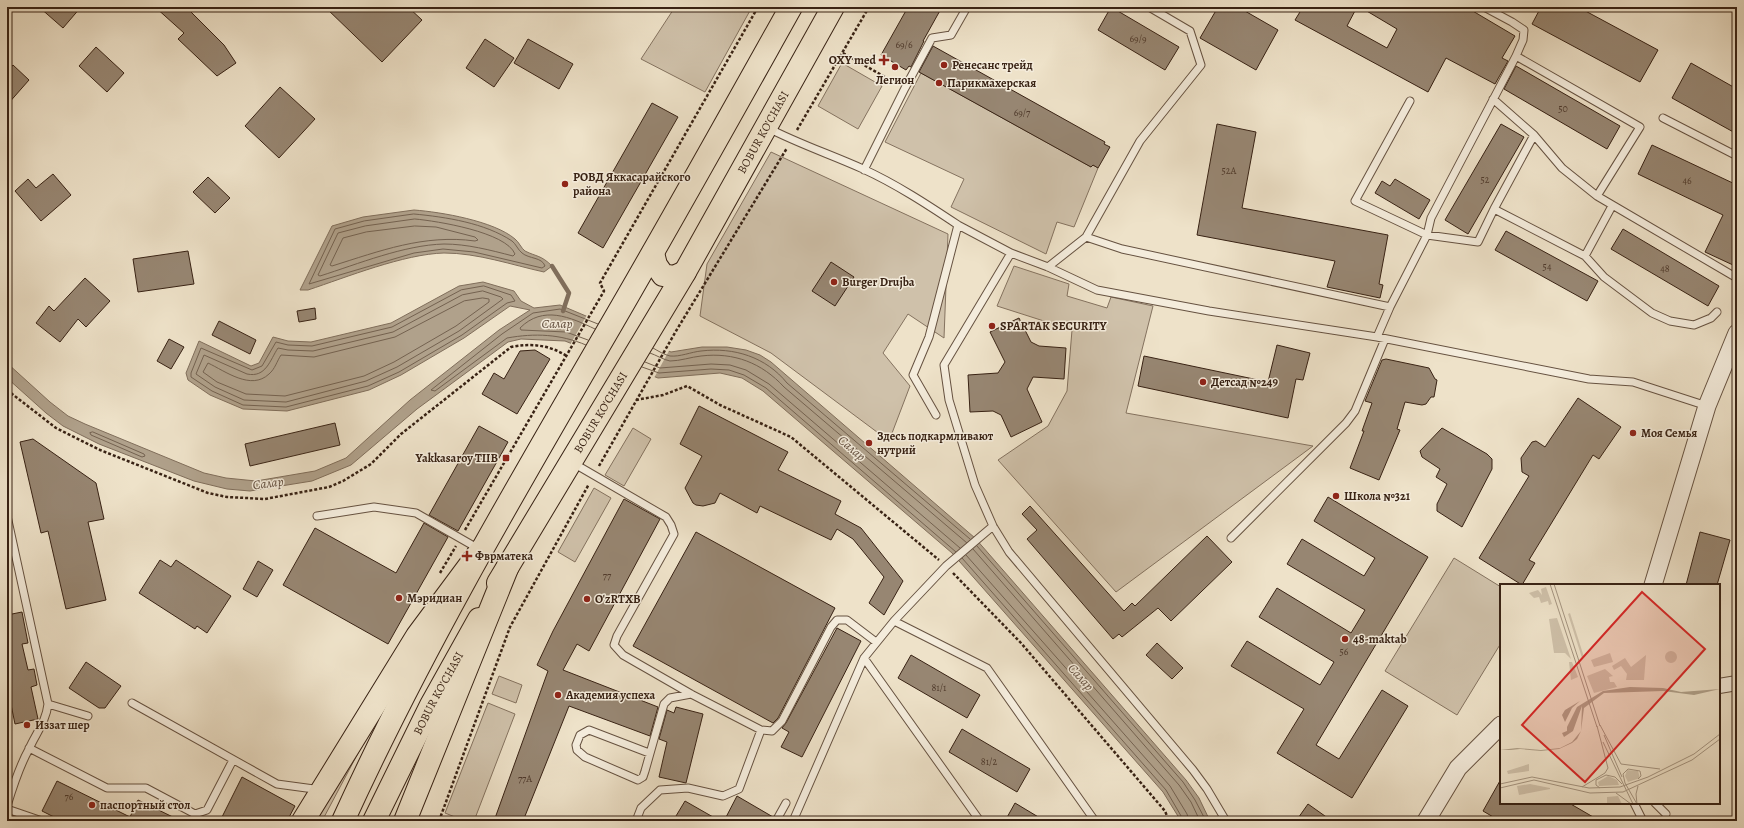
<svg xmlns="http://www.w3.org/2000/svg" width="1744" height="828" viewBox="0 0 1744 828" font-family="Alegreya,serif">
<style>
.green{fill:#cfc1aa;stroke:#84725f}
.water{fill:#b0a18b;stroke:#806e5b}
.pier{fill:#eee2c9}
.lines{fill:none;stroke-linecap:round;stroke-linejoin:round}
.shore{stroke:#746250;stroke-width:1}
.stream{stroke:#806e5b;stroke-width:4.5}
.building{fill:#978672;stroke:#382214}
.service-casing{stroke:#665241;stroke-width:9}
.minor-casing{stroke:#665241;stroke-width:16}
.tertiary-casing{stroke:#665241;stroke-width:19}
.primary-casing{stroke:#382214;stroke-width:24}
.trunk-casing{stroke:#382214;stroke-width:24}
.path{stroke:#382214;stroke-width:2.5;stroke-dasharray:3 2;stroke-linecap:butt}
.service{stroke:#f4ecdc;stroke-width:7}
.minor{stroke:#f4ecdc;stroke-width:14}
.tertiary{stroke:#f4ecdc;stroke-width:17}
.primary{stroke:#eee2c9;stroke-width:22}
.trunk{stroke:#eee2c9;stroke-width:22}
.poi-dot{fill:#8f2418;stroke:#f4ecdc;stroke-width:1.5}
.labels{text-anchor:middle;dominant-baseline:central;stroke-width:3;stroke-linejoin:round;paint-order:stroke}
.number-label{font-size:10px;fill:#503b2c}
.poi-label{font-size:12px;font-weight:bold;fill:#382214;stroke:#f4ecdc;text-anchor:start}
.street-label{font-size:12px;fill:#382214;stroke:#f4ecdc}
.water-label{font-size:13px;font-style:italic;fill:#624e3e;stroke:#f4ecdc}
.inset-road{fill:none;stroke:#a59581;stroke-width:1}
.view{fill:#d62828;fill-opacity:0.15;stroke:#d62828;stroke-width:2}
.inset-edge{fill:none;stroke:#382214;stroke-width:2}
</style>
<rect width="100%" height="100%" fill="#eee2c9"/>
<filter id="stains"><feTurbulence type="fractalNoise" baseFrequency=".005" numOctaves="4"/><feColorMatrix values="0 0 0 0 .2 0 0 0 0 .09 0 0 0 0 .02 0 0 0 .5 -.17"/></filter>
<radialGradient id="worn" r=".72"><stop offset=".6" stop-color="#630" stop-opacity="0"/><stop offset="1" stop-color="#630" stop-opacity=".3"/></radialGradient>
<path class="green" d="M675,7H752L705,92L641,59Z
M842,63L882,86L858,129L818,106Z
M921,73L1091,167L1093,165L1098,168L1074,227L1057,222L1046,254L951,207L964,179L885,142Z
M771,152L948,234L944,338L908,314L883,353L910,386L889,441L771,353L700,316L707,264Z
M1014,266L1069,284L1067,296L1107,308L1111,297L1153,306L1126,413L1313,446L1116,592L998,460L1048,426L1067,391L1072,330L997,306Z
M633,428L651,439L624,486L605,475Z
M594,488L611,498L575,562L558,552Z
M1454,558L1501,587V643L1457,715L1385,671Z
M499,676L522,685L516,703L492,694Z
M488,703L515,714L474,821H465L445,813Z
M365,740L322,821H314Z"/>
<path class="water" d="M414,210C441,212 494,221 515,239C519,242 521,248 525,251C537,257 541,255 552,266L544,272C512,265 478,253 444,253C404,254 347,277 308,290H300L332,226L363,217Z
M483,282L514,291L521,301L534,308L560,305L671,352L702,347H727L746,350L760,355L771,362L975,538L1186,780L1199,798L1210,821H1181L1163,792L952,553L763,391L742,378L720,373L658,378L565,341L521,339L508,342L417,409L351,465L312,481L250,491L227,489L194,481L99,444L63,426L46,413L7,378V363L50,402L68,416L85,424L204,473L226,478L256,481L315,471L346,458L410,400L499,330L530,310L510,306L464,338L401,375L369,390L287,411L243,409L210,395L188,380L186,373L199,341L251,366L259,363L273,337L288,341L311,342L391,323L459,286Z"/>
<path class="pier" d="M588,313L670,349L654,378L570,345Z"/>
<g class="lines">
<path class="shore" d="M414,214C446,217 485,223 512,241C516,244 518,250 522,253C529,259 542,257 545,266L542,268L474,252L443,249L414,253L309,284L335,229L364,221Z
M415,219C437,221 506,232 515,254L513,256C490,250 467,244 444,244C404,245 358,264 320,276L318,275L338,233L365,226Z
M415,226L436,227L475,237L478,240L475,241C424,234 380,251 332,266L330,265L343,238L366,232Z
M484,286L511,295L515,301L507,303L462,335L399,372L368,386L286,407L243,405L212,391L191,377V373L201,348L252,370L262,366L276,342L288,345L312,346L392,327L461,290Z
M483,291L501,297L503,299L459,331L397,367L366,381L286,402L244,400L215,387L196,374L204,355L247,374C266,378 270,360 278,348L288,350L313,351L393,332L462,295Z
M483,298L489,299V302L456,326L394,362L364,376L285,396L246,394L217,382L203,372L208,363C225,371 251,391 269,374C275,369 277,361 281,355L314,357L395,337L464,301Z
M588,340L566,332L521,330L520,328C543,305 570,317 595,329
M586,345C560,334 535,333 507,338L435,391L431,390L502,334L533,313L560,309L598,324
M653,348C658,351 665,355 670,356C680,357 691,352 701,351C734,347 766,357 787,383L970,539
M650,353C656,355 664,360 670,361C680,361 691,357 701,356C734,352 762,363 784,387L967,543
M645,362L660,368L711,364L730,365L746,370L769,384L960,548
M642,367L659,373L711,369L729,370L744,375L766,388L956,552
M93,432L144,454L145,456L142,457L91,435L90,433Z
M977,546L1183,782L1195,800L1206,821
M973,549L1179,785L1191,802L1200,821
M966,555L1170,786L1187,814L1189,821
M962,558L1166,790L1184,821"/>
<path class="stream" d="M552,266L569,293L563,311"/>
</g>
<path class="building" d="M39,7H81L63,28Z
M155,7H186L224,45L236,63L217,76L178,39L184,33Z
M325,7H408L422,20L382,62Z
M908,7H942L923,41H924L911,67L909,66L906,70L881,55Z
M1111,7L1179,47L1165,70L1098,30Z
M1218,7H1238L1278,30L1256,70L1200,38Z
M1303,7H1357L1347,26L1387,48L1397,29L1360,7H1466L1515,36L1502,58L1508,61L1495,84L1446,58L1428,92L1295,20Z
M1541,7H1578L1658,50L1640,82L1532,24Z
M485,39L514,58L494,87L466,68Z
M528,39L573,64L559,89L514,63Z
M933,46L1105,142L1104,144L1110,147L1098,168L1093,165L1091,167L919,72Z
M96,47L124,73L107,92L79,66Z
M1691,63L1737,89V134L1672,98Z
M13,65L29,80L7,105V72Z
M1516,66L1620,126L1607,149L1504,89Z
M280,87L315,119L279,158L245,126Z
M652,103L678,117L603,248L578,233Z
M1217,124L1256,132L1242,208L1388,235L1379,284L1383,285L1380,298L1327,287L1335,261L1197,235Z
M1501,124L1524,137L1468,234L1445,220Z
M1652,145L1737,185V258L1733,265L1705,252L1723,215L1638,174Z
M53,174L71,195L41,221L15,191L28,179L36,188Z
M208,177L230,198L215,213L193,192Z
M1395,179L1430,200L1419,219L1375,193L1382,181L1390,186Z
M1623,229L1719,286L1708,306L1611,249Z
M1506,231L1598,281L1587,301L1495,250Z
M188,251L194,284L138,292L133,259Z
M831,262L854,277L835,306L812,291Z
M85,278L110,301L86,327L78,319L60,342L36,323L49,306L54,311Z
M315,308L316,319L299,322L297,311Z
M1019,318L1031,342L1039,346L1066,348L1064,379L1033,377L1027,389L1042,422L1011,437L1001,415L993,411L970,412L968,375L998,373L1005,362L990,332Z
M219,321L256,340L250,354L212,335Z
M169,339L184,347L171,369L157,361Z
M1277,345L1310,353L1303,380L1296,379L1288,418L1138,386L1144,356L1268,382Z
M535,350L550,359L517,414L482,394L494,373L504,379L520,351Z
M1386,359L1429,368L1435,379L1437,380L1434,397H1431L1426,404L1422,405L1405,402L1397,429L1400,430L1379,480L1350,468L1364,431H1362L1372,403L1365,401L1382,360Z
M1578,398L1621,427L1599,459L1593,455L1529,560L1535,563L1522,585L1479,558L1529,476L1522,472L1521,458L1532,442L1536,441L1545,447Z
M699,406L788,452L778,470L841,501L835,514L861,528L903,581L884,615L869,603L884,577L853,539L837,529L831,540L760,506L757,513L720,493L715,503L703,506L696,505L693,503L685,488L702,456L680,444Z
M335,423L340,445L250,466L245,444Z
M479,426L508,442L458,531L429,515Z
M1442,428L1487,454L1492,459V469L1462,527L1437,511V504L1447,484L1436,477L1440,469L1422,457L1420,451Z
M33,439L96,483L104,519L88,522L106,600L66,609L48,531L41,533L20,442Z
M1328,497L1428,557L1316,745L1339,759L1382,690L1408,706L1352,798L1277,753L1304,709L1231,666L1247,641L1320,685L1334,662L1259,617L1277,588L1351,633L1365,610L1287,564L1302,539L1364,576L1375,558L1314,521Z
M624,499L660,519L589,651L577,644L563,670L658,707L650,736L569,706L523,821H494L548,671L537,665L553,631Z
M1030,506L1124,611L1132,603L1135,606L1207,536L1232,562L1171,621L1158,608L1122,637L1119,634L1113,639L1027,539L1037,530L1022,514Z
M424,523L448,537L388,644L283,585L315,528L396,573Z
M696,532L835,608L778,718L773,723L633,646Z
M1700,532L1730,540L1717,585H1686Z
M160,560L171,567L176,560L231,596L207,633L197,626L195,629L139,593Z
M258,561L273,570L257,597L243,589Z
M22,612L28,643L22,644L28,670L34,669L37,685L31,687L38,719L15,724L7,685V615Z
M837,628L861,641L802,757L781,747L789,732L782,728L786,723Z
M1157,643L1183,668L1172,679L1146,655Z
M911,655L980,695L967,718L898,678Z
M86,662L121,686L105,708H99L69,688Z
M676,707L703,714L686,783L659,777L667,742L659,739L667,710L674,713Z
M962,729L1030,769L1017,792L949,752Z
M242,777L295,806L287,821H220Z
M1501,779V803H1569L1600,821H1500L1483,811Z
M57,781L130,817L138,800L181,821H62L42,811Z
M737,796L773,817L771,821H724Z
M685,801L720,821H673Z
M1015,803L1045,821H1005Z
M1308,804L1332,821H1296Z"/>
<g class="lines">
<defs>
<path id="service" d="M1484,7L1512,22L1524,30L1523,40L1516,56
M1493,99L1534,135L1562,168L1597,196
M1410,101L1355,201L1427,235L1478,242L1494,209L1585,256L1604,277L1652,313L1670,321L1694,325L1711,318L1717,312
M1663,118L1737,156
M768,128C799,144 832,155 863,169C896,184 928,205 958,225L929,337L913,375L936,415
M864,170L905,88L932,38L951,35L967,7
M1494,209L1534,135
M958,225L1011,253L1048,267L1097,290L1209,311L1377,337L1589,379L1633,382L1707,406
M1086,237L1122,249L1390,307
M1011,253L944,365L949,400L975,485L993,526L1009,552L1193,770L1207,789L1226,821
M1585,256L1612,206
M1048,267L1086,237L1140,141L1201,65L1190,31L1149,7
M1377,337L1390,307L1427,235L1431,218L1516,56L1640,127L1597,196L1737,278
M573,463L666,517L671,525L674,534L617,636L614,645L623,655L691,694L761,730L772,731L782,721L831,627L837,620H847L876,642
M7,516L48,704C46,722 36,733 29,749C19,767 13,786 7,806
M317,516L374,507L416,513L479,549
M1231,538L1346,423L1355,411L1385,339
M894,621L987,668L1095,821
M864,658L980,821
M132,703L277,784L314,789L319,792
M48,704L88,716
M29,748L107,788H146L195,814L207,810L233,760
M649,753L589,730L580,735L576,745L577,750L585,757L638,780L643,777L645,771L664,704L670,698L691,694
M1634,803L1643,821
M1655,803L1666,814
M7,809L42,821
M636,821L641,808L660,790L688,788L723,796L739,789L761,730
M776,821L786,803
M793,821L864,658L894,621L946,566L993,526"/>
<path id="minor" d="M1719,686L1737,683"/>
<path id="tertiary" d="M1653,585L1707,406L1737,333
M1426,821L1458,768L1501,725"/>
<g id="primary">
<path d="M653,253L656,265L663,275L674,277L685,272"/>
<path id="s1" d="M498,583L685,272L833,7"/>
<path d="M343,821C420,652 514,492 607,332C670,224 730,116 791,7"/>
<path id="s2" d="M374,821L431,705L479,619"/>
</g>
<path id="trunk" d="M303,821L417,636L481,550
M405,821L508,566"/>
</defs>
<use href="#service" class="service-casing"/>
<use href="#minor" class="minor-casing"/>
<use href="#tertiary" class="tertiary-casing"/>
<use href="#primary" class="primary-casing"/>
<use href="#trunk" class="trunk-casing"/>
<path class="path" d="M843,53L897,84
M797,130L869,7
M7,390L56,428L100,450L208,493L227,497L265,499L329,487L343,481L371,464L401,434L511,347C532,343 549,345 567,356
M636,400L663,395L687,386L720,405L791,437L939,560
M599,466L676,331L787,148
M465,530L604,291L600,283L758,7
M440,573L456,546
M953,573L1021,643L1165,811L1169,821
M439,821L510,627L589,484"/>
<use href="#service" class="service"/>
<use href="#minor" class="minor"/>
<use href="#tertiary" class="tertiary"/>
<use href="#primary" class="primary"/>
<use href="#trunk" class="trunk"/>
</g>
<g class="poi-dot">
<path d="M882 54h4v4h4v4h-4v4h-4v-4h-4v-4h4z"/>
<circle cx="944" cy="65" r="4"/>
<circle cx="895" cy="67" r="4"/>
<circle cx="939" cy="83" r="4"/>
<circle cx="565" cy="184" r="4"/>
<circle cx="834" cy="282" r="4"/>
<circle cx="992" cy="326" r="4"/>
<circle cx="1203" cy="382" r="4"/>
<circle cx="1633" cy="433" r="4"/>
<circle cx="869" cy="443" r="4"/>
<rect x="502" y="454" width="8" height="8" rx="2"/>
<circle cx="1336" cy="496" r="4"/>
<path d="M465 550h4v4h4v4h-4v4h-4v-4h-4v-4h4z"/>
<circle cx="399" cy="598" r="4"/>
<circle cx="587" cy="599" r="4"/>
<circle cx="1345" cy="639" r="4"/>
<circle cx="558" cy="695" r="4"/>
<circle cx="27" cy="725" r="4"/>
<circle cx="92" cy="805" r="4"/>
</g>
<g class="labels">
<g class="number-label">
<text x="1138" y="38">69/9</text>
<text x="904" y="44">69/6</text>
<text x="1563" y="108">50</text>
<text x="1022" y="112">69/7</text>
<text x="1229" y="170">52A</text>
<text x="1485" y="179">52</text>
<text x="1687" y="180">46</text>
<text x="1547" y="266">54</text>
<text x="1665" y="268">48</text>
<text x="607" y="575">77</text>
<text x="1344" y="651">56</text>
<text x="939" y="687">81/1</text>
<text x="989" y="761">81/2</text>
<text x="525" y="778">77А</text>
<text x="69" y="796">76</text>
</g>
<g class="poi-label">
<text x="876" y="60" text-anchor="end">OXY med</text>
<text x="952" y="65">Ренесанс трейд</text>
<text x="895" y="80" text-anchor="middle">Легион</text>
<text x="947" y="83">Парикмахерская</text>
<text x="573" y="177">РОВД Яккасарайского<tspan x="573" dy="14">района</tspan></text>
<text x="842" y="282">Burger Drujba</text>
<text x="1000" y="326">SPARTAK SECURITY</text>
<text x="1211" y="382">Детсад №249</text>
<text x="1641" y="433">Моя Семья</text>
<text x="877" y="436">Здесь подкармливают<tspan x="877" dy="14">нутрий</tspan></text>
<text x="498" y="458" text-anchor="end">Yakkasaroy TIIB</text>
<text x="1344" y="496">Школа №321</text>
<text x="475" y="556">Фврматека</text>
<text x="407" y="598">Мэридиан</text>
<text x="595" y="599">O'zRTXB</text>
<text x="1353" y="639">48-maktab</text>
<text x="566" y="695">Академия успеха</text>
<text x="35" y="725">Иззат шер</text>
<text x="100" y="805">паспортный стол</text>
</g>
<g class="street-label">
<text stroke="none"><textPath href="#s1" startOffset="523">BOBUR KO'CHASI</textPath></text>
<text stroke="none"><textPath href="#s1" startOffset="199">BOBUR KO'CHASI</textPath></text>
<text stroke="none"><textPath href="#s2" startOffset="143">BOBUR KO'CHASI</textPath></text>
</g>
<g class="water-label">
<text x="557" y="323">Салар</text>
<text transform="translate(852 448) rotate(41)">Салар</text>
<text transform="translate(268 483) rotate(-8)">Салар</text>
<text transform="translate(1081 677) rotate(48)">Салар</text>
</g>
</g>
<g transform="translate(1500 584)">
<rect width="220" height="220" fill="#eee2c9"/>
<path d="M46,3L52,20L49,21L48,17L41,19L39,13L34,14L29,9L38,6L42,11L41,5ZM70,29L84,73L82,74L68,30ZM57,34L71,75L65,69H54L49,35ZM165 73a6 6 0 1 1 12 0a6 6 0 1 1-12 0ZM110,69L113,78L94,83L91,76ZM146,71L144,96H126L127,90L121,82L114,86L112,82L125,74L131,83ZM69,78H72L78,93L71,96ZM105,85L113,92L109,93L110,98H114L117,103L94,109L87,92ZM29,180V187L8,190L7,187ZM127,186L138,187L140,194L128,198L125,192ZM108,192L117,196L119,201L99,202L98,198ZM30,200L50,204V205L19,211L17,202ZM118,212L122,220L107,219V213Z" fill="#cfc1aa"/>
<path d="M130,103L163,104L181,108L220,105L194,111L163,107L104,109L84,124L81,147L77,155L72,159L59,165L41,167L20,165L11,166H0L17,164L41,166L60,164L72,158L81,147L82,122L73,147L64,153L62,149L67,147V143L77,123L103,107ZM80,117L72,124L65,138L62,131L65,126Z" fill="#b0a18b"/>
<path class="inset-road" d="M50,0L97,143M54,0L100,142M100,141L121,180L160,185M104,151L122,193M103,158L133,220M125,199L137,220M125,199L123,190L128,185L140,187L141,192L138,195M0,200L32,193L89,204L120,203L148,193L194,170L220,150M82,203L105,189L108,184L97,142M0,204L34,196L90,209L123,208L192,176L220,155M100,204L96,201V196L106,191L115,193L122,200M116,209L131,220M137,220L136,210L138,202"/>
<path class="view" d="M142,8L205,65L85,198L22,141Z"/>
<rect width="220" height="220" class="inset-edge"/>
</g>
<rect width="1744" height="828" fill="none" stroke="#eee2c9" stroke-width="24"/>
<rect x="8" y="8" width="1728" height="812" fill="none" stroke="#382214" stroke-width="2"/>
<rect x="12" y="12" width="1720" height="804" fill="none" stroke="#382214"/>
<rect width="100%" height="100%" filter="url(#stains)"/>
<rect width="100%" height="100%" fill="url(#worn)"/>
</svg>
